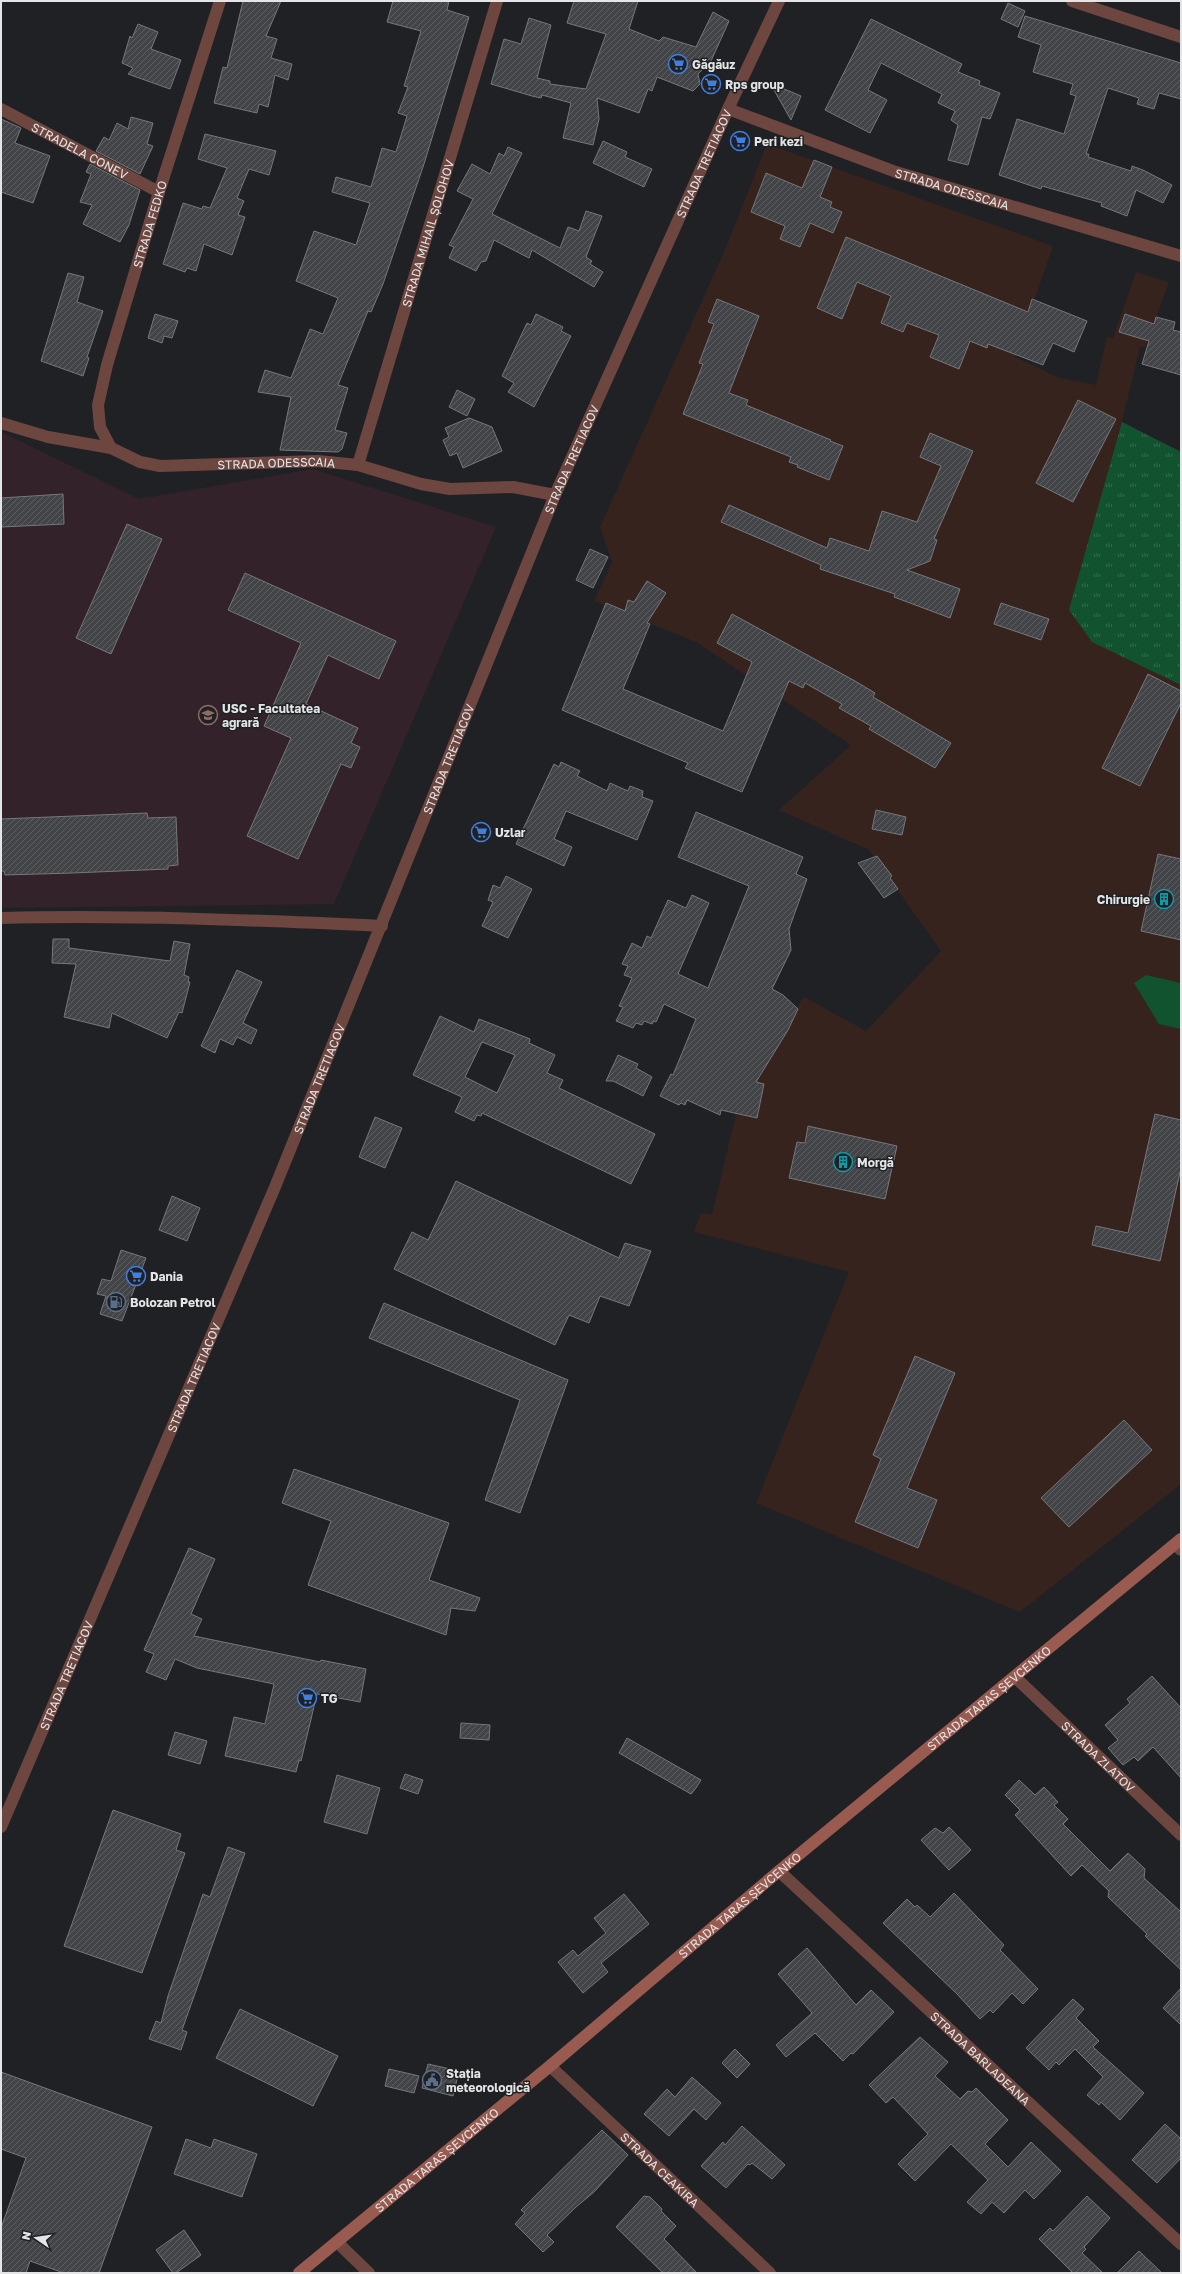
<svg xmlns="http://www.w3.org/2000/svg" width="1182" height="2274" viewBox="0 0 1182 2274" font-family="'Golos Text',sans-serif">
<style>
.education{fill:#34222a}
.medical{fill:#36231e}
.green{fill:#11532f}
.park{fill:url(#park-tufts)}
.building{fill:url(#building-hatch);stroke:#75787b;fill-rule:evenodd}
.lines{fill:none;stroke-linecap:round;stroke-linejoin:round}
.minor{stroke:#6e4640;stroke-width:12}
.tertiary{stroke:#6e4640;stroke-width:12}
.secondary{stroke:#995a50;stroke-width:12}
.labels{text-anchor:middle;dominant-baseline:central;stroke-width:3;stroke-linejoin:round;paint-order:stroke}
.poi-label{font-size:12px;font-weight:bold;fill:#e3e5e6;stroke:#202124;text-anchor:start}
.street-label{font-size:12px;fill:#e3e5e6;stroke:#202124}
</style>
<defs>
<pattern id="park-tufts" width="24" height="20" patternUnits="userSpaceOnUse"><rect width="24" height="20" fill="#11532f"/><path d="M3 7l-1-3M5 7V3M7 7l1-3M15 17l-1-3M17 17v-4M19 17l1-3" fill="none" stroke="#346c4d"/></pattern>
<pattern id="building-hatch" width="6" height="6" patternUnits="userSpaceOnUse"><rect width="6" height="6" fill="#424447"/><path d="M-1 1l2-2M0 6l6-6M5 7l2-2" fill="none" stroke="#5d5f62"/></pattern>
</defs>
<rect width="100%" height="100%" fill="#202124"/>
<path class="education" d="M1,432L139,499L313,469L496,527L334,904L1,908Z"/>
<path class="medical" d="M767,144L1053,246L1015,357L1060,378L1096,385L1107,336L1113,338L1136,272L1169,282L1145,348L1140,346L1122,422L1181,452V1484L1020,1612L756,1503L849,1272L694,1232L701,1213L712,1215L744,1080L804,997L866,1031L941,951L869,850L779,810L851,745L696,642L594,601L612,562L600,527L727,245Z"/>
<path class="green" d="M1146,975L1181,983V1029L1159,1024L1134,983Z"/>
<path class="park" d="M1122,422L1181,452V685L1092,642L1069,610Z"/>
<path class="building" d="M243,1H281L266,36L277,39L271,58L292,64L288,80L275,75L268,107L259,104L257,113L214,103L223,67L227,68Z
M393,1H449L447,10L469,17L424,164L383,284L371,312L368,311L338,385L348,388L335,430L347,433L342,449L338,452L280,450L291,397L258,392L265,370L291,378L310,329L323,334L338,298L296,281L314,231L356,245L370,203L332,192L336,177L371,187L382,148L396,152L407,116L398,113L408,87L404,86L421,31L387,22Z
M574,1H638L629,29L659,41L663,37L696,47L713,12L729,21L711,61L698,74L700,84L693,91L657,77L652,91L648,89L639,113L597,98L599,119L593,145L563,138L571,103L542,95L541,98L532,96L491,84L504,39L521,44L529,18L551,25L537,78L550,81V84L586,89L606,34L567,23Z
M1008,3L1025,11L1018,27L1001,19Z
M1025,16L1181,63V99L1159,93L1154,109L1137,104L1139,98L1108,88L1086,154H1089L1088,157L1131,171L1132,166L1143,170L1172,185L1163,203L1136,190L1127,216L1101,206L1102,203L1042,186L1041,189L999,175L1017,119L1064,134L1076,96L1070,94L1073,84L1033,72L1041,45L1018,37Z
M871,19L962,64L958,72L980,81L979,85L1000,93L990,119L982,117L968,165L948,160L958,125L951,120L955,111L938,103L942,94L881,63L868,90L887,100L870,133L825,110Z
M138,24L158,32L151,49L181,60L170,89L128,74L133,68L122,63L130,36L132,38Z
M770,83L801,96L791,120Z
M131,117L153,123L147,144L153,146L140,174L96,151L104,137L109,140L117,123L128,129Z
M1,119L21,128L15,143L50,156L33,203L1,192Z
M205,134L276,151L269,175L249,169L237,198L244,201L238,215L245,217L232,255L204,244L196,271L187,268L185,272L163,264L183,203L202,209L203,206L210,208L227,168L198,159Z
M603,141L627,152L625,157L652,169L644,187L593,163Z
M508,147L522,153L492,214L560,248L568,227L579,231L586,211L602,216L586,257L592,261L590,264L603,272L594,287L532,250L529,258L494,240L486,261L481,262L476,271L449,258L454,247L449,245L473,199L457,191L472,164L490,174L499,153L504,156Z
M814,160L832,167L820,197L832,202L830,207L842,212L833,233L810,223L800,247L780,239L785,226L751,212L766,173L802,188Z
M90,164L140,190L129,225L120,242L83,224L92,205L80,202L91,174L86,172Z
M846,237L1028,312L1032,299L1087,321L1074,352L1053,343L1043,365L988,344L987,348L970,341L959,369L930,357L939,335L907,323L903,332L881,323L891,296L857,282L842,319L817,308Z
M68,273L84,277L77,302L103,311L87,357L89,358L83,376L41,361Z
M717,299L759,316L729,393L748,400L746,405L831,440L830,441L843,446L829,480L797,467L798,465L789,462L791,457L683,414L703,364L699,363L714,324L708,322Z
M155,314L178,321L172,338L164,336L162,343L148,338Z
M536,314L563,327L561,331L571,336L534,407L508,392L514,383L502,376L527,323L531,325Z
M1125,314L1154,324L1156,317L1175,322L1173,330L1181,332V375L1142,364L1149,341L1119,332Z
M457,390L475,399L467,416L449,407Z
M1078,400L1116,419L1073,502L1036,483Z
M469,418L492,427L502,451L463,468L457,453L450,456L443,440L449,437L445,428Z
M930,433L973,451L934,539L937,540L930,561L907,570L960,589L950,618L894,597L895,594L820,569L821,565L721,522L729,505L827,548L830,538L869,551L882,511L917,522L941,466L920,457Z
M63,494L64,524L1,527V498Z
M127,524L162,539L111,654L76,638Z
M590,549L608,557L593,588L576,580Z
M245,573L396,641L379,679L328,655L306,704L358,728L351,743L360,747L351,768L341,764L298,859L247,836L291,738L264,726L301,643L228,610Z
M647,581L666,593L647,623L650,624L623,689L723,731L752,662L717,643L732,614L855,681L875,693L873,697L951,743L935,768L869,729L871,726L839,708L842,704L805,683L803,688L789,681L742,792L685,768L688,763L562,710L606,603L625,611L628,600L634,602Z
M1001,603L1049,619L1041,640L994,624Z
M1148,674L1181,691V703L1140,786L1102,768Z
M561,762L580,771L577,776L607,791L610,783L628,791L630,786L643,791L642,797L653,801L637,840L566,811L554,839L572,847L564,866L516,844L554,764L559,767Z
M876,810L906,817L902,835L872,829Z
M696,812L803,857L796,874L807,879L789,929L791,950L772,989L783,995L798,1009L788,1030L756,1082L764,1084L757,1118L721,1110L720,1115L687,1100L685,1105L681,1103L679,1105L660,1096L671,1074L673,1075L696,1019L664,1004L656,1022L654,1021L652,1024L644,1021L642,1025L636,1023L633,1028L616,1021L623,1007L619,1006L632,978L624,975L628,966L622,964L632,943L642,948L647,936L651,938L668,900L686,908L692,895L709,903L678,974L708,988L749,886L678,857Z
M147,813L148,818L176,817L178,865L168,866V869L72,873L5,875L4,871H1V819Z
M1158,854L1181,859V940L1141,931Z
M877,856L892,876L890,878L898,889L884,898L858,863Z
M506,876L532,889L508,938L482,926L493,902L488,900L493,885L500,888Z
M53,939H69V948L170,961L174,941L190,944L184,975L189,977L188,982H190L182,1013L179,1012L167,1038L112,1013L109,1028L64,1017L76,964L52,963Z
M237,970L262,982L243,1023L257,1030L251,1044L237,1037L233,1045L220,1039L215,1053L201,1046Z
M440,1016L474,1032L479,1019L530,1039L529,1043L555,1055L547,1073L563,1080L559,1088L655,1134L631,1184L482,1113L481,1116L477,1115L474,1121L455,1112L462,1097L413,1075ZM482,1042L515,1055L497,1093L465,1077Z
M618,1055L638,1064L636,1068L652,1077L643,1096L613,1081H606Z
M1155,1114L1181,1120V1168L1160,1261L1092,1245L1096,1226L1128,1233Z
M375,1117L402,1128L385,1168L359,1157Z
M808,1126L897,1146L885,1199L789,1178L797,1142L805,1143Z
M456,1181L619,1258L625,1243L651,1251L629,1306L600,1296L589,1323L569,1315L555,1345L394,1269L412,1232L428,1240Z
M172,1196L200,1208L187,1241L159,1230Z
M121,1250L146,1258L122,1321L100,1314L106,1296L97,1294L102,1279L111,1281Z
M384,1303L568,1380L520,1513L485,1500L520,1400L369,1338Z
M915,1356L955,1373L907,1488L937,1500L918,1548L855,1522L881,1459L873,1455Z
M1124,1420L1152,1450L1069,1527L1041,1498Z
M294,1469L449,1523L429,1580L480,1598L475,1611L451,1608L446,1635L308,1585L331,1521L282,1503Z
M189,1548L215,1559L191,1614L202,1619L194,1636L320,1662L321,1660L366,1669L360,1702L317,1694L301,1761L299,1760L296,1772L225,1756L234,1717L265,1724L274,1684L197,1668L175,1659L166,1680L146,1672L154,1654L144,1650Z
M1152,1676L1181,1708V1778L1153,1747L1138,1761L1134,1757L1123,1765L1108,1748L1118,1740L1105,1725L1130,1703L1127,1699Z
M461,1723L490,1725L489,1740L460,1738Z
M175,1732L207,1741L200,1764L168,1755Z
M627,1738L701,1780L696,1788L691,1794L619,1753Z
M405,1774L423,1780L418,1794L400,1788Z
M337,1775L380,1788L367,1834L324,1822Z
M1019,1780L1035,1795L1044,1787L1058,1802L1054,1805L1068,1819L1063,1824L1110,1871L1128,1853L1145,1869L1144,1878L1181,1912V1970L1145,1936L1147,1934L1108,1897L1109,1891L1082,1865L1071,1876L1015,1815L1020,1810L1005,1795Z
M113,1810L181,1834L176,1850L185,1853L142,1973L64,1946Z
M949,1827L971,1850L949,1870L921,1840L935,1828L943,1833Z
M228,1847L245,1853L182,2030L187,2032L181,2050L149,2039L156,2021L161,2023L168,1996L203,1894L210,1897Z
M954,1893L1004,1945L1000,1950L1038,1989L1023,2004L1012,1993L993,2013L990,2010L980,2019L957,1994L883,1923L907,1899L915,1907L917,1905L930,1917Z
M624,1894L649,1924L601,1963L608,1972L583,1993L558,1962L573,1950L578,1956L606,1933L594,1918Z
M807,1948L856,2005L871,1990L894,2012L853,2054L851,2053L843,2061L815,2033L786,2057L776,2045L812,2013L778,1974Z
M1181,1988V2025L1163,2008Z
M1073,1999L1084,2009L1076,2018L1099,2041L1093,2047L1144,2093L1120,2120L1101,2102L1099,2105L1087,2095L1103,2077L1075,2049L1059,2065L1056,2062L1049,2070L1026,2048Z
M240,2009L338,2056L313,2106L216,2058Z
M920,2037L948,2062L935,2076L960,2099L968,2091L972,2092L976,2088L1008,2120L985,2144L1008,2167L1031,2142L1061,2171L1034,2199L1025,2190L1004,2213L992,2202L981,2214L967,2202L988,2180L951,2144L915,2181L898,2164L928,2134L893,2097L886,2103L869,2085Z
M735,2049L750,2064L737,2078L722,2063Z
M428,2064L459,2071L453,2096L422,2088Z
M389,2069L419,2076L414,2093L385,2086Z
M1,2072L152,2127L99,2273H64L30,2261L26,2273H1V2228L26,2158L1,2149Z
M692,2077L721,2103L706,2120L694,2109L669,2136L644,2114L667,2089L675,2097Z
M1165,2124L1181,2139V2158L1157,2183L1132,2160Z
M742,2126L785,2165L772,2179L752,2163L750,2165L748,2164L726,2188L701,2166L723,2142L725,2145Z
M602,2130L628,2155L594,2192L576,2207L547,2235L554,2242L543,2252L515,2224L525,2213L521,2210Z
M186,2139L211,2148L214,2139L257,2154L242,2197L174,2174Z
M644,2196L650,2197L662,2209L661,2211L676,2226L664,2239L697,2273H663L616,2227Z
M1087,2196L1110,2218L1084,2247L1086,2249L1082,2253L1103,2273H1073L1039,2239L1050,2228L1053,2231Z
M184,2230L201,2255L176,2273H173L156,2250Z
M1139,2251L1162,2273H1117Z"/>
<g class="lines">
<g class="minor">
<path d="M1072,1L1181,37"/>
<path id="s1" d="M1,109L159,192"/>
<path id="s2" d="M728,109L896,172L1181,256"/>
<path id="s3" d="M1,423L48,437L111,448L140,462L160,466L318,461L358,465L421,484L450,489L513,487L555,495"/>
<path id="s4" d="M111,448L100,427L98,405L107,365L159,192L220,1"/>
<path id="s5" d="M358,465L497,1"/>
<path d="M1,918C128,915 255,920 382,926"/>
<path d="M1175,1545L1181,1550"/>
<path id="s6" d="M1015,1677L1181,1835"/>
<path id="s7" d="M779,1871L1181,2244"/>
<path id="s8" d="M550,2066L770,2273"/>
<path d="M337,2242L369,2273"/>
</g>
<path class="tertiary" id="s9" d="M1,1827L275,1187L555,495L728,109L779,1"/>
<path class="secondary" id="s10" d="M299,2273L550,2066L779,1871L1181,1539"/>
</g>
<defs>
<symbol id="supermarket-ring" viewBox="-11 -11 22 22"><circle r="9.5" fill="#202124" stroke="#3f7fe0" stroke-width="1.5"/><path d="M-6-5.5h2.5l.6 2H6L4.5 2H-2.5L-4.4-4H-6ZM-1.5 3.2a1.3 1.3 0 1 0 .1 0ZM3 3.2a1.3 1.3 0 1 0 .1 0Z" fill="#3f7fe0"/></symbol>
<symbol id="university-ring" viewBox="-11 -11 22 22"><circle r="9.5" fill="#202124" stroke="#8d6e63" stroke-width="1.5"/><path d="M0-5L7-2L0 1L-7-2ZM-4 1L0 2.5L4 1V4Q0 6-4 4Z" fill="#8d6e63"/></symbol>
<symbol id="building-ring" viewBox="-11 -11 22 22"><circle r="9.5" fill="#202124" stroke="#0f9aa8" stroke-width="1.5"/><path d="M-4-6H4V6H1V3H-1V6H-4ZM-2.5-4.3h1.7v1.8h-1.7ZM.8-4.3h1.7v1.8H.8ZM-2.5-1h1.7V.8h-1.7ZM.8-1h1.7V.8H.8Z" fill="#0f9aa8"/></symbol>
<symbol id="fuel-ring" viewBox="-11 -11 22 22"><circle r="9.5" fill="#202124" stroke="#5c6f8a" stroke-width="1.5"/><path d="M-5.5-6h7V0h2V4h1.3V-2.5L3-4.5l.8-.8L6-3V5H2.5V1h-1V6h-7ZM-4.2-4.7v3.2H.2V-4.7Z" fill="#5c6f8a"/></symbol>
<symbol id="civic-ring" viewBox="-11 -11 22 22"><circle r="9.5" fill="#202124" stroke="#5c6f8a" stroke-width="1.5"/><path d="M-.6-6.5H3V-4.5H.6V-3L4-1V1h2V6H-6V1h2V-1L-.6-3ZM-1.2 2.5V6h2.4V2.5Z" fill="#5c6f8a"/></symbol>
</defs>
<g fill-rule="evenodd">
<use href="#supermarket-ring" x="667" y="53" width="22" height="22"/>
<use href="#supermarket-ring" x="700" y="73" width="22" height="22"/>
<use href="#supermarket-ring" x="729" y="130" width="22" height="22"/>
<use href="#university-ring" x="197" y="704" width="22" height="22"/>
<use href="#supermarket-ring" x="470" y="821" width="22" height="22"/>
<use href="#building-ring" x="1153" y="888" width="22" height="22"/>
<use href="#building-ring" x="832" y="1151" width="22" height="22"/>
<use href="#supermarket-ring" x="125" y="1265" width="22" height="22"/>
<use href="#fuel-ring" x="105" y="1291" width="22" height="22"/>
<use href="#supermarket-ring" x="296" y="1687" width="22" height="22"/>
<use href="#civic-ring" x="421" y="2069" width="22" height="22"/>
</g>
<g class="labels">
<g class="poi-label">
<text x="692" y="64">Găgăuz</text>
<text x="725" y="84">Rps group</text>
<text x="754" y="141">Peri kezi</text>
<text x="222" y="708">USC - Facultatea<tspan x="222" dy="14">agrară</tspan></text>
<text x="495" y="832">Uzlar</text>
<text x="1150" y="899" text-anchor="end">Chirurgie</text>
<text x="857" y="1162">Morgă</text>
<text x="150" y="1276">Dania</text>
<text x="130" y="1302">Bolozan Petrol</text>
<text x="321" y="1698">TG</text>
<text x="446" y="2073">Stația<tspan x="446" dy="14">meteorologică</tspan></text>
</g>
<g class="street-label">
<text stroke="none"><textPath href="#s1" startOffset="89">STRADELA CONEV</textPath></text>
<text stroke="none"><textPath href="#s9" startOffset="1806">STRADA TRETIACOV</textPath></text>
<text stroke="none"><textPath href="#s2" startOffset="238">STRADA ODESSCAIA</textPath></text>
<text stroke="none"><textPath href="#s4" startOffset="234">STRADA FEDKO</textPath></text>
<text stroke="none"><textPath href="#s5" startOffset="242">STRADA MIHAIL ȘOLOHOV</textPath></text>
<text stroke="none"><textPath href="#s9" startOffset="1482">STRADA TRETIACOV</textPath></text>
<text stroke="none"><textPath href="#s3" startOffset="282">STRADA ODESSCAIA</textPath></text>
<text stroke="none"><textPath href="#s9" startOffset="1158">STRADA TRETIACOV</textPath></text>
<text stroke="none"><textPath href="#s9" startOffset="813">STRADA TRETIACOV</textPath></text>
<text stroke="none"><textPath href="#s9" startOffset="489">STRADA TRETIACOV</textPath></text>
<text stroke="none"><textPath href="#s9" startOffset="165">STRADA TRETIACOV</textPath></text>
<text stroke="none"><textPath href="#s10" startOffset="898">STRADA TARAS ȘEVCENKO</textPath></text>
<text stroke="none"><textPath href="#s6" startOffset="115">STRADA ZLATOV</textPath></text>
<text stroke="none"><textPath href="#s10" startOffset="574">STRADA TARAS ȘEVCENKO</textPath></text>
<text stroke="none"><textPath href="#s7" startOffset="275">STRADA BARLADEANA</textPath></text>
<text stroke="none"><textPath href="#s10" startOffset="178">STRADA TARAS ȘEVCENKO</textPath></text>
<text stroke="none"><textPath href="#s8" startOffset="151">STRADA CEAKIRA</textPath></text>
</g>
</g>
<rect width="1182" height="2274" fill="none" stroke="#e3e5e6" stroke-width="4"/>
<g transform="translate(36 2238) rotate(283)" stroke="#202124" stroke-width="3" paint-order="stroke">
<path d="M0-3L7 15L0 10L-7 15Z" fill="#e3e5e6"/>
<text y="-6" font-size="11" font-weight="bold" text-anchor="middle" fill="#e3e5e6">N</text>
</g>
</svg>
